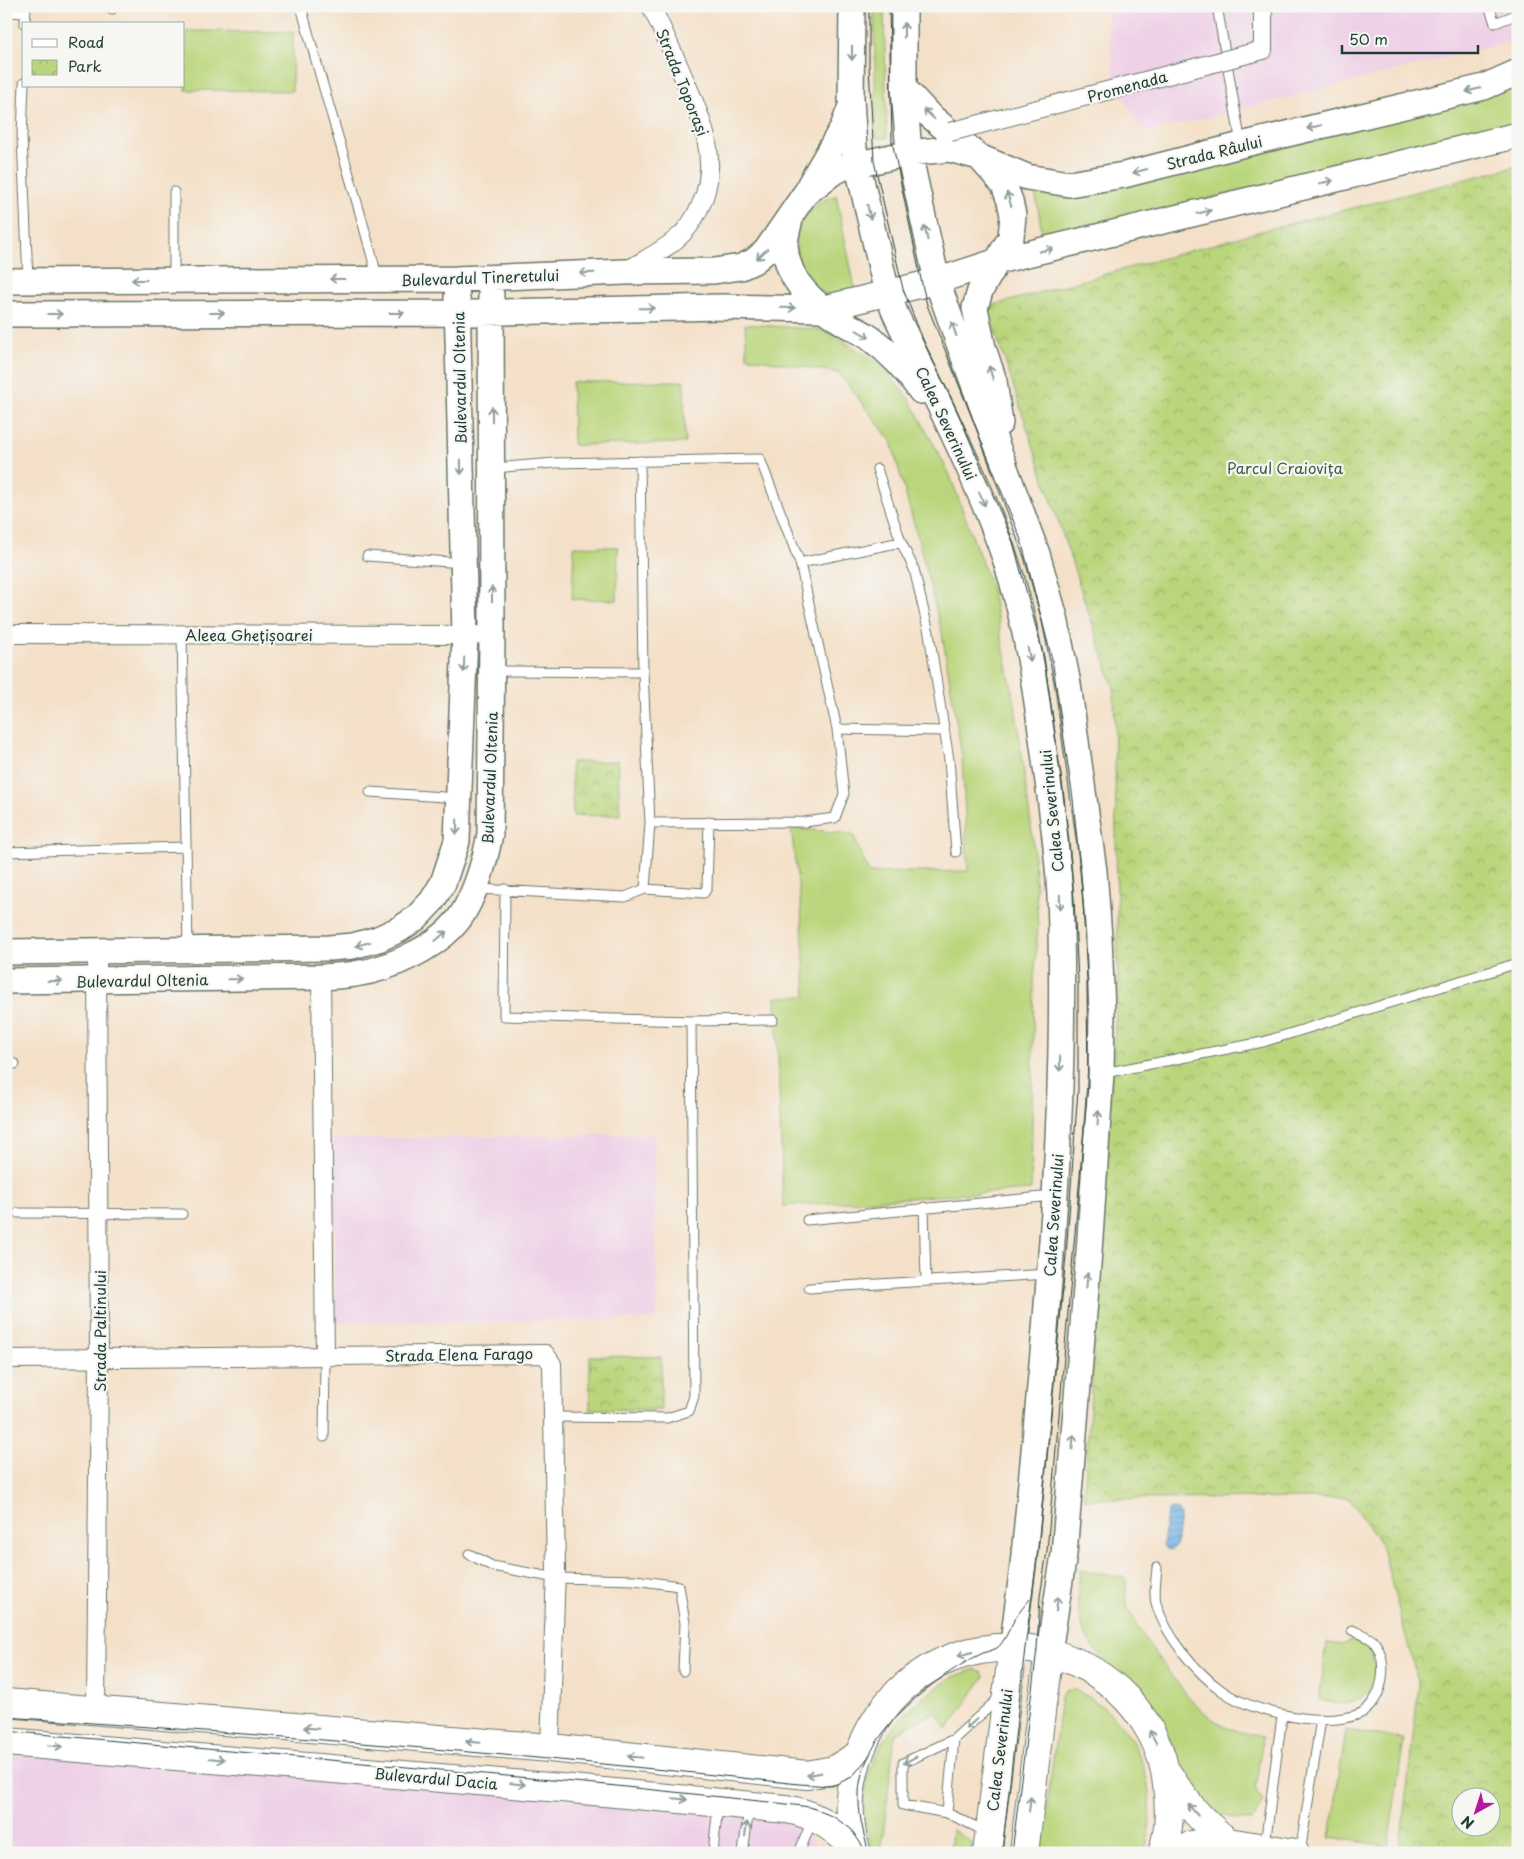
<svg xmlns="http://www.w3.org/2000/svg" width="1524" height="1859" viewBox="0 0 1524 1859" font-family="'Playpen Sans',sans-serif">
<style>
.built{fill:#eed0e7}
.green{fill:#bad67c;stroke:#6c8a58}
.park{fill:url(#park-crowns);stroke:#6c8a58;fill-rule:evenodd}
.water{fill:url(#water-rules);stroke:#49788d}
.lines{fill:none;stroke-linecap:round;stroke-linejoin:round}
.lane-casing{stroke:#6a7668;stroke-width:11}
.street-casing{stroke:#6a7668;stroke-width:20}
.secondary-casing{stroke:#6a7668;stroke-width:28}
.primary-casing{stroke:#6a7668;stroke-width:30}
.lane{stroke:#fff;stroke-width:9}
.street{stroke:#fff;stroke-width:18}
.secondary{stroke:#fff;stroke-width:25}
.primary{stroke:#fff;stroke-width:28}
.tram{stroke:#1f3d34;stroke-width:1}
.street-bridge-casing{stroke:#6a7668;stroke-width:20;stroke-linecap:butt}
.street-bridge{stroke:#fff;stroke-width:18}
.oneway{stroke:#8f9e9a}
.labels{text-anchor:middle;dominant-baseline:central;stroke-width:4.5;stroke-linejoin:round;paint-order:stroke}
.street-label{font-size:15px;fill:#1f3d34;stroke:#f6f6f2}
.park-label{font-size:15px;fill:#3e5c42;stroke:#f6f6f2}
</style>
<defs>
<pattern id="park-crowns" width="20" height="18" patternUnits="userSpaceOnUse" patternTransform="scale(1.25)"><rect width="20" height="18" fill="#bad67c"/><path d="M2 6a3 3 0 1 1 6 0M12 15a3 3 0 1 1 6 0" fill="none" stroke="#97af66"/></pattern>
<pattern id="water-rules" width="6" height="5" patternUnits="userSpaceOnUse" patternTransform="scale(1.25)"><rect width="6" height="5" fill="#73b3e6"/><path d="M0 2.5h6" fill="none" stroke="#5e93bb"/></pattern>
</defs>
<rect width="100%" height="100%" fill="#f6f6f2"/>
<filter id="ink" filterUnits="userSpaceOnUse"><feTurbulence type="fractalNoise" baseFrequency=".02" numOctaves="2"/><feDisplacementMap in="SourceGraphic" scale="10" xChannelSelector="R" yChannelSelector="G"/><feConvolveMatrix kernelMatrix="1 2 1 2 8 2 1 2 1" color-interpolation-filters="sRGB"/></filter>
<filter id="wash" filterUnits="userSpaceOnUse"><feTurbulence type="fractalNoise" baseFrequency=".0096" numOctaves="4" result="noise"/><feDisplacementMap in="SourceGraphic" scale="20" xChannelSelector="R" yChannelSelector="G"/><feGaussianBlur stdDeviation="1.12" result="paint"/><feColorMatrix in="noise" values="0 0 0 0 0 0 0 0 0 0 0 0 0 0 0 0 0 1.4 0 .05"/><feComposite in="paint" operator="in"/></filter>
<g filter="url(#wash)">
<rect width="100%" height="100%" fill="#f4e0c8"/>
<path class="built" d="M1106,6H1518V40L1144,133L1115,85Z
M654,1134L657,1319L336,1323L333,1139Z
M6,1744L797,1821L820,1853H6Z"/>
<path class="green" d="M874,6H884L887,138H876Z
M187,31L293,32L292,91L186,90Z
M1518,84V124L1139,215L1042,233L1035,190Z
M836,195L856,293L830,295L820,291L802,275L794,238L802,219L808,212L822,201Z
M745,324L825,330L879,363L910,400L949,473L991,587L1015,705L1033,840L1038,927L1034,980L1031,1190L783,1206L776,997L806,996L801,908L791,828L853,834L869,873L968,871L962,757L942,633L917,535L891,441L839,373L747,357Z
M684,381L685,443L573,445L572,382Z
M574,546L618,547L617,600L572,599Z
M1080,1570L1126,1578C1126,1587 1125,1600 1128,1608C1140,1637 1190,1706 1217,1722C1231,1730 1247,1734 1263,1737L1255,1789L1264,1801L1252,1821C1238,1819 1212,1815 1201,1805C1186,1791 1181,1757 1170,1740C1159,1722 1146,1704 1132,1688C1116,1670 1095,1656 1085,1634C1075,1613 1078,1593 1080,1570Z
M1355,1638C1359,1642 1366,1646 1369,1651C1382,1671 1374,1698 1349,1703C1340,1706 1328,1701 1319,1700L1327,1643L1343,1645Z
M975,1669L982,1672L984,1677L947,1730L935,1712L895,1734L881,1853H874C845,1792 881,1727 931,1692C938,1687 946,1681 953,1677C960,1674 968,1672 975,1669Z
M1073,1689C1139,1719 1161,1785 1145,1853H1041L1061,1697L1065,1691Z
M1346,1730L1404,1739L1388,1846L1330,1837Z
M952,1830L972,1842L971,1853H950Z"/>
<path class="park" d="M1518,166V1853H1448L1400,1847L1419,1685L1381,1544L1349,1498L1084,1499L1118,981L1114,689L987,307L1254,233ZM1462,1796H1492V1826H1462Z
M618,761L620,815L573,816L571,762Z
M590,1356L661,1357V1410L590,1409Z"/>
<path class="water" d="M1171,1509L1177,1510L1180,1515L1176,1546L1172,1550L1166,1549L1163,1545L1167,1512Z"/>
</g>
<g filter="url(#ink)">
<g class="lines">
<defs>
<path id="lane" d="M112,6V9
M301,6C325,97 354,186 377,276
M1217,6L1241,144
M1489,6L1495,23L1518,14
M6,12L25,13
M25,24L26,6
M24,83L22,136L28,281
M174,192V280
M640,461L643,672L650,823L645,889
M493,468L555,463L760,459L800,563L837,729L844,794L835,818L804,822L650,823
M877,469L901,542L914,569L929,633L949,760L956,852
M367,556L463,563
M800,563L901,542
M182,633L188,948
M493,671L643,672
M837,729L944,731
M370,792L458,798
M6,852L186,847
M477,889L625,897L645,889L704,893L707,888L709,822
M505,889L504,1016L691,1021L773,1020
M6,1063L15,1064
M1104,1073L1263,1042L1518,963
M924,1207L926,1281
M18,1213L182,1214
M807,1220L1052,1196
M809,1288L1049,1274
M553,1417L667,1418L689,1411L694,1396L691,1021
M324,1437L325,1356
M469,1554L492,1566L556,1578L635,1580L679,1586L685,1623L683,1671
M1157,1568C1156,1580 1153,1596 1157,1606C1166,1636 1196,1672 1221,1690C1249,1711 1310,1724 1344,1718C1350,1717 1358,1715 1363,1712C1383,1698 1389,1663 1375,1643C1371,1637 1358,1633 1352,1630
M947,1813L903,1805V1763L954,1739
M987,1832L947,1813L954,1739L999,1698
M1265,1845L1282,1716
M713,1853L718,1805
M743,1853L749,1808
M803,1853L801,1848L812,1820
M1300,1853L1321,1719"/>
<path id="street" d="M626,271C644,260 669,248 683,233C692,224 698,212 703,200C719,157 701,116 683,76C673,52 662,29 651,6
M6,634L477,635
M321,977L325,1356
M6,1359L545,1354L552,1364L556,1569L550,1748
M96,1710L99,1358L97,952"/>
<path id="secondary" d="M852,6L851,99L854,149L887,293L896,315C934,395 976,474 1005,558C1027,623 1036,692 1045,760C1051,804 1058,850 1060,896C1068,1112 1046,1330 1025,1545C1022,1579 1016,1613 1013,1647
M904,6V88L909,153L937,281L961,349L1037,554L1055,618L1068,684L1094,871L1099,937L1102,1012L1101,1073L1089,1252L1064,1554L1049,1652
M904,88L928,114L979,157L1004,185L1010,201L1013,215L1011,237L980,291L975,308L983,348L994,381L1000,423
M809,186L843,127L850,109
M790,219C788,228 785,238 785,246C787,282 815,305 844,323C852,328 862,332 870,338C891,353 907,371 921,391
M6,281L456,279L625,272L714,271L741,267L754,261L766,251L805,194L832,173L842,168L909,153L949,149L979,157L1027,177L1069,184L1124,175L1241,145L1484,87L1518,72
M6,314L457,313L721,307L821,309L937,281L998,261L1518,135
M6,952L329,948L353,946L378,939L400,929L416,918L432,901L443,883L457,841L465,635L457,296
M6,981L321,977C332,976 344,976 355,974C391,969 443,945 463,913C477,889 485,861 490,834L492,635L491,295"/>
<path id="primary" d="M6,1703L550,1748L807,1775L834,1770L858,1755
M6,1742L561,1788L786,1809C816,1814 832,1827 855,1847
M1168,1774C1187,1804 1200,1820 1228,1842
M857,1853C844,1815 849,1774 866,1738C912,1640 1038,1618 1118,1690C1145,1715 1164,1749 1167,1785C1170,1809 1170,1830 1162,1853
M987,1853L1013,1647
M1024,1853L1042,1704L1049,1652
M1178,1853L1192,1845L1228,1842L1295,1853"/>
</defs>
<use href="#lane" class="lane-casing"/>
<use href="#street" class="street-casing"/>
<use href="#secondary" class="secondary-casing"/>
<use href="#primary" class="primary-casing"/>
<use href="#lane" class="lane"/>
<use href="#street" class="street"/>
<use href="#secondary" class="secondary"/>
<use href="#primary" class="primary"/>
<path class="tram" d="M869,6V66L874,161L903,289L924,342L955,406L1013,542L1044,657L1064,797L1074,899L1078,981V1089L1066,1256L1038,1551L1025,1648L1002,1853
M889,6L892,141L922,284L927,305L1021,540L1052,659L1073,799L1083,901L1087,979L1088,1085L1047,1551L1040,1597L1037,1649L1012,1853
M6,1717C271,1735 535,1755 799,1784L832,1786L852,1777L870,1755
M6,1731L607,1785L778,1803L810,1807L834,1817L851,1829L867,1853
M868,1850C863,1831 858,1813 859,1793C861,1735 931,1679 979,1655C984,1652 991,1651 997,1648C1004,1643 1010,1627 1015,1619C1019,1612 1025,1605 1031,1598"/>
<defs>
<path id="street-bridge" d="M950,132L1263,50V6"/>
</defs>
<use href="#street-bridge" class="street-bridge-casing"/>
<use href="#street-bridge" class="street-bridge"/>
</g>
<defs><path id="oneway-shaft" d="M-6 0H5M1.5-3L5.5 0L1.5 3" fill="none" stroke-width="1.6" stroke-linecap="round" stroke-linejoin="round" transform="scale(1.25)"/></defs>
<g class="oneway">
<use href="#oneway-shaft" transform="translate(904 30) rotate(-89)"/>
<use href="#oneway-shaft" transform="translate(852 53) rotate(91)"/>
<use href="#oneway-shaft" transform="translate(1473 90) rotate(167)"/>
<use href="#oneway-shaft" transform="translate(929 114) rotate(-137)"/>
<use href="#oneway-shaft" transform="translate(1314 127) rotate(167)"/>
<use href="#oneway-shaft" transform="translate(1140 171) rotate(165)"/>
<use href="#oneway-shaft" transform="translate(1326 182) rotate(-14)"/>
<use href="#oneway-shaft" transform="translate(1009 199) rotate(-108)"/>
<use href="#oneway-shaft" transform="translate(869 212) rotate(77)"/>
<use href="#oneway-shaft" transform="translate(1204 212) rotate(-13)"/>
<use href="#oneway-shaft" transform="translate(926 233) rotate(-102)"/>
<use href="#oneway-shaft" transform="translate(1046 250) rotate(-13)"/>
<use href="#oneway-shaft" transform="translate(762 254) rotate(136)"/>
<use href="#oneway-shaft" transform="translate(587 273) rotate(178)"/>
<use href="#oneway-shaft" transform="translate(337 279) rotate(180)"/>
<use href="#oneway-shaft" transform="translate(139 280) rotate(180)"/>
<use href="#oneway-shaft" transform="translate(647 308) rotate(-1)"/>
<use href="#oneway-shaft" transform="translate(788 308) rotate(1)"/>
<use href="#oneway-shaft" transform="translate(217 313)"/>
<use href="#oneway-shaft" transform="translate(397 313)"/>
<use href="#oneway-shaft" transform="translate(55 314)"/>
<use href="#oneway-shaft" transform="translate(954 329) rotate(-109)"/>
<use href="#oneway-shaft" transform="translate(863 334) rotate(30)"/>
<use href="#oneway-shaft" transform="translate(991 373) rotate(-107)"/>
<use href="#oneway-shaft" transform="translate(492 414) rotate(-90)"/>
<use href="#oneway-shaft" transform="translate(461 467) rotate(89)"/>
<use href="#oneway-shaft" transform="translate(982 499) rotate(66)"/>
<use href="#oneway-shaft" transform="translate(492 594) rotate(-90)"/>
<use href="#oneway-shaft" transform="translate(1029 654) rotate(79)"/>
<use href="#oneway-shaft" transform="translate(464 665) rotate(92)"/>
<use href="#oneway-shaft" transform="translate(457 827) rotate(92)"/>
<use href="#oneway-shaft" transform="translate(1060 902) rotate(89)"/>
<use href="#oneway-shaft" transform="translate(441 936) rotate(-41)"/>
<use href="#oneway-shaft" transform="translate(363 944) rotate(165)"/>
<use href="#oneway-shaft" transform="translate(235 979) rotate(-1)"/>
<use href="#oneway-shaft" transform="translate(55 981)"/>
<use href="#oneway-shaft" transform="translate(1060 1064) rotate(91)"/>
<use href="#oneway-shaft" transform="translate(1098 1118) rotate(-86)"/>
<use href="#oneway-shaft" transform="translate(1087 1280) rotate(-85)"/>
<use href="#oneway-shaft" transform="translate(1073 1442) rotate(-85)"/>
<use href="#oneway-shaft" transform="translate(1057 1604) rotate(-82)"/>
<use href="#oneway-shaft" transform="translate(965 1654) rotate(164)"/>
<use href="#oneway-shaft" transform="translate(971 1724) rotate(138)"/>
<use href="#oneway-shaft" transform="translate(311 1728) rotate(-175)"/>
<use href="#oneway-shaft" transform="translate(1153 1737) rotate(-118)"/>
<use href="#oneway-shaft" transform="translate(473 1742) rotate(-175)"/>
<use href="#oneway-shaft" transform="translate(55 1746) rotate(5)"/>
<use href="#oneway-shaft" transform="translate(635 1757) rotate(-174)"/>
<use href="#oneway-shaft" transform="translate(217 1759) rotate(5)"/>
<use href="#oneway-shaft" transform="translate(910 1760) rotate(152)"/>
<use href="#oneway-shaft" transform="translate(814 1774) rotate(170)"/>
<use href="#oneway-shaft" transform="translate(518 1784) rotate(5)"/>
<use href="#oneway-shaft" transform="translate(680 1799) rotate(5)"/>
<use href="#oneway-shaft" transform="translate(1030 1804) rotate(-83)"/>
<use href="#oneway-shaft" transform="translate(1193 1810) rotate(-130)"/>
<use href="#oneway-shaft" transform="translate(746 1829) rotate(-82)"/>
</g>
</g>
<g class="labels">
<g class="street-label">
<text transform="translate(683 82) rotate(68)">Strada Toporași</text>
<text transform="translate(1127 86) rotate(-15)">Promenada</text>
<text transform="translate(1214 152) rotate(-14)">Strada Râului</text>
<text transform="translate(480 277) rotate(-2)">Bulevardul Tineretului</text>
<text transform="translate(459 378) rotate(-91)">Bulevardul Oltenia</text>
<text transform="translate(947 423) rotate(65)">Calea Severinului</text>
<text x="249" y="634">Aleea Ghețișoarei</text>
<text transform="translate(489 778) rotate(-88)">Bulevardul Oltenia</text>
<text transform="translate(1051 811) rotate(-96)">Calea Severinului</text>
<text transform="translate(142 980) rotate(-1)">Bulevardul Oltenia</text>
<text transform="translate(1053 1215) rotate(-86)">Calea Severinului</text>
<text transform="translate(99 1331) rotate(-90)">Strada Paltinului</text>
<text transform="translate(459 1354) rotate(-1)">Strada Elena Farago</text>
<text transform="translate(999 1750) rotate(-83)">Calea Severinului</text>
<text transform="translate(436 1778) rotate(5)">Bulevardul Dacia</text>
</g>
<g class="park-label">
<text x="1285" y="467">Parcul Craiovița</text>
</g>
</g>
<rect width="1524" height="1859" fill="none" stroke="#f6f6f2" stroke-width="25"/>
<rect x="22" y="22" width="162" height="65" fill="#f6f6f2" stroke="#a0aca6"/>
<rect x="32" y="39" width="25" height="8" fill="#ffffff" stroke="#a0aca6"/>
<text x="68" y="48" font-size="15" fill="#1f3d34">Road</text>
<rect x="32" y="60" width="25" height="15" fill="url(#park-crowns)" stroke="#a0aca6"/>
<text x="68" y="72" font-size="15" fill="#1f3d34">Park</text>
<g transform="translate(1476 1812) rotate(219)"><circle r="24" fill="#f6f6f2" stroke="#a0aca6"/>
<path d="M0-4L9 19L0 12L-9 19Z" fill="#b5179e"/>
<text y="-8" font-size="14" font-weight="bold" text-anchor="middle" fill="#1f3d34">N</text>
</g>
<path d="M1342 45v8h136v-8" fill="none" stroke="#1f3d34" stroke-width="2.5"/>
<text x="1349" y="45" font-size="15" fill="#1f3d34" stroke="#f6f6f2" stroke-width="4" paint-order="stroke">50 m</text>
</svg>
